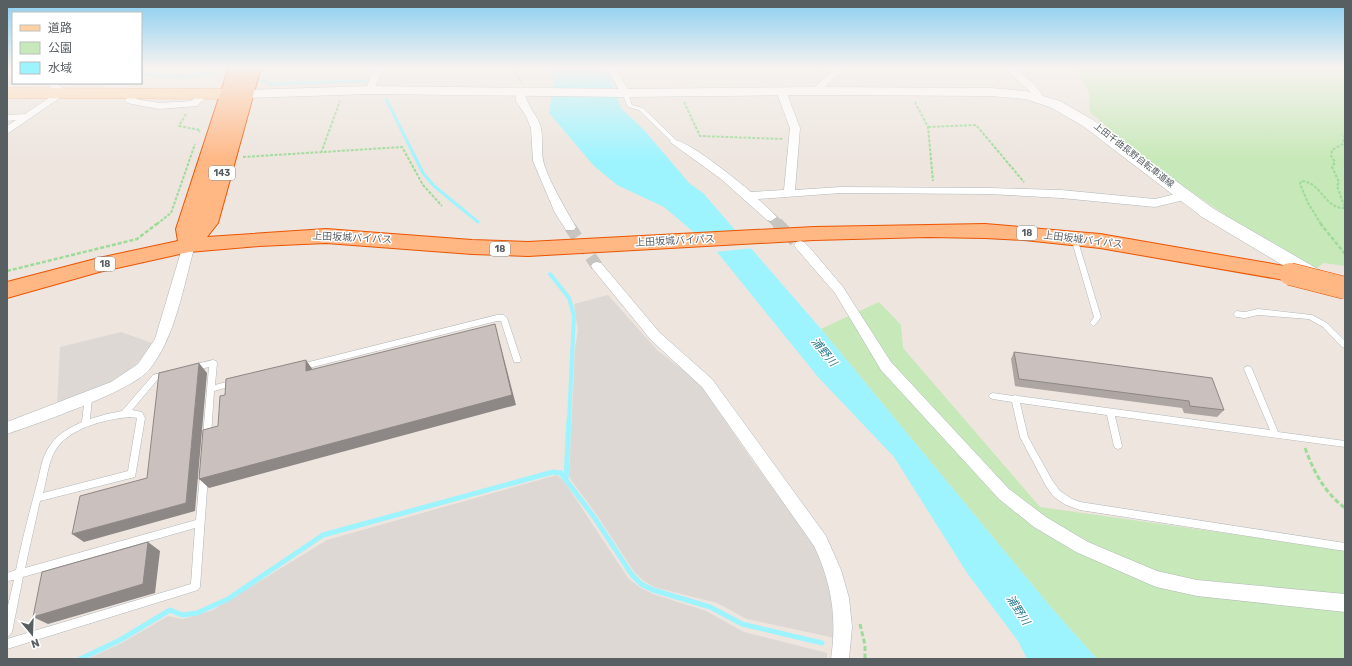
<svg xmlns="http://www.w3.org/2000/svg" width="1352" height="666" viewBox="0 0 1352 666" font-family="Rubik,'Noto Sans JP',sans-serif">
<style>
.industrial{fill:#ddd8d4}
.green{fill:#c7e8b8}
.water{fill:#9df4ff}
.pier{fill:#ede5de}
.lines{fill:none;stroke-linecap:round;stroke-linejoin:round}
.stream-far2{stroke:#9df4ff;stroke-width:3}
.stream-far1{stroke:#9df4ff;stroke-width:4}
.stream{stroke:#9df4ff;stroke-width:5}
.street-tunnel-far1{stroke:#c8c4bf;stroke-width:10;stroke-dasharray:10 5;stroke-linecap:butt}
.street-tunnel{stroke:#c8c4bf;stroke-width:12;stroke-dasharray:12 6;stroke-linecap:butt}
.lane-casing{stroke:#b0b6b9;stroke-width:1}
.street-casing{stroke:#b0b6b9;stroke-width:1}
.secondary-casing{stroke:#afb6b9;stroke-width:1}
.primary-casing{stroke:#ff8e46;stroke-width:1}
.highway-casing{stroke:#ec5400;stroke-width:2}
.path-far2{stroke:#9edb99;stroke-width:2;stroke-dasharray:3 1.5;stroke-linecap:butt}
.path-far1{stroke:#9edb99;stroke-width:2.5;stroke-dasharray:4 2;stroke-linecap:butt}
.path{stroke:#9edb99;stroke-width:3;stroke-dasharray:5 2.5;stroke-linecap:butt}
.lane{fill:#fff;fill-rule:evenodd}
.street{fill:#fff;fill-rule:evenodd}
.secondary{fill:#fff;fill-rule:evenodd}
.primary{fill:#ffd1a2;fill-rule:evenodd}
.highway{fill:#ffb784;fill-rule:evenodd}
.highway-bridge-casing{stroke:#ec5400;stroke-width:23;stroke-linecap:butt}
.highway-bridge{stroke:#ffb784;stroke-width:22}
.wall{fill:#aea6a3}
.shaded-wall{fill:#8d8785}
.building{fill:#cac1be;stroke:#8d8785}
.labels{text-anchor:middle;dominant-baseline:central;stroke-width:3;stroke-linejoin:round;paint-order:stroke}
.far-street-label{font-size:9px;fill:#585f62;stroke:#fff}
.shield{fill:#fff;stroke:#8a8f91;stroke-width:1}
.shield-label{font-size:9px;font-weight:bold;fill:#585f62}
.street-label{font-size:10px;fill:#585f62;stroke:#fff}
.water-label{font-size:11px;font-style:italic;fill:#28798c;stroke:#fff}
</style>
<rect width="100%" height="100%" fill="#ede5de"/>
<path class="industrial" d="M608,295L658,351L693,377L701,386L751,459L813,543L831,580L835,638L747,619L717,603L654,587L644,581L635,573L597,515L569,477L575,348L578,331L574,304Z
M121,332L152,343L139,361L129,371L114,381L57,403L60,347Z
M557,475L564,481L628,578L639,587L653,594L706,611L744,632L827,653V659H87L122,643L168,616L183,619L213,610L327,540Z"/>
<path class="green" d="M1073,67H1345V266L1324,263L1314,270L1237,223L1139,156L1090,112L1089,92Z
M879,302L901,325L903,348L1040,507L1345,550V659H1097L1049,605L821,329Z"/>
<path class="water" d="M550,67H590L609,74L621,108L645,131L689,183L703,193L821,329L1049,605L1097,659H1027L1018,641L967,573L894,457L818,377L717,252L664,207L617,185L594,166L549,113L554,78Z"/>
<path class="pier" d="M739,232L754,248L714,252L693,234Z"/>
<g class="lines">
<path class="stream-far2" d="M141,74L183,77L215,73
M263,81L271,84L366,81
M386,99L423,173L434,186L478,222"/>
<path class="stream-far1" d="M550,274L569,298L574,316L569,420"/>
<path class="stream" d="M569,419L566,480L594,517L632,575L641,584L653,590L710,607L742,624L822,643
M80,659L120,640L170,610L182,615L197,613L228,599L323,535L553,472L561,473L566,480"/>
<path class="street-tunnel-far1" d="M771,217L778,224"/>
<path class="street-tunnel" d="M777,223L795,241
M570,227L597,266"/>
<defs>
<path id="lane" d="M625,91L628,93L632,105L643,108L677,141V143H673L639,110L628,107L622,93Z
M1072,236H1076L1077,238L1101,317L1095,325L1093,326L1090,323L1094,317L1071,238Z
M1258,309L1312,315L1327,323L1345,341V348L1342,347L1323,327L1309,319L1258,315L1245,318L1236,317L1233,314L1236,311L1245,312Z
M497,315H504L507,318L521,360L520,362H514L501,321H497L301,370L298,369L297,367L298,365L301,364Z
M213,360L216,361L217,363L215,385L234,380L237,381L238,383L237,385L214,391L211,436L210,438L207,439L204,438L203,436L209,367L192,371L189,370L188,368L189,366L192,365Z
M1248,366L1251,367L1252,369L1278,432L1345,441V447L1115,416L1122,446L1121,448L1118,449L1115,448L1114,446L1107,415L1020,403L1028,437L1052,480L1060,491L1072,499L1080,502L1345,543V551L1080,510L1066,505L1054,497L1046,486L1020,437L1012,402L993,399L990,398L989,396L990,394L993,393L1013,396L1015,395L1018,396L1270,430L1244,369L1245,367Z
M168,371L171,372L172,374L171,376L158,379L132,410L142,412L145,418L135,477L40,501L25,568L196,520L200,475L201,472L204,471L207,472L208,475L200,587L198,590L7,649V639L191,584L195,528L23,577L12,632L10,635L7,637V610L14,580L7,581V573L16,570C22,540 30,510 38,480C41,467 43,453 52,443C59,433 71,427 82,422L85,396L88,395L91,396L92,398L90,419L107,414L122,411L153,375ZM130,417L137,418L128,471L43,493C47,479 48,463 55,451C68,428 106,419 130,417Z"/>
<path id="street" d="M375,67H384L373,92H367L365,90Z
M606,67H615L630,93L628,95H622Z
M836,67H845L819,93H813V89Z
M1003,67H1013L1035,85L1044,98L1042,100H1036L1028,89Z
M7,70H13V76H7Z
M47,83H57L67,93L7,134V126L16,120L7,121V115L25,114L56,93Z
M781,88L786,91L800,128L795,190L841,187L989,188L1061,190L1155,199L1184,192L1189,196L1188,199L1155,207L1061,198L989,194L841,193L758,199L777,217L771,221L767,220L721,179L670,142L671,140C685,137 739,182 751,192L784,190L790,128L776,91Z
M520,89L525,92C526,106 538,115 541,128C543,139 541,149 543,160C546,176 567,212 576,227L574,230H566L555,213L533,161L531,128L526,116L516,101L515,92Z
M134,91L139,94L136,99L159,103L191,101L201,92H207L209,94L197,106L159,109L127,103L125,101L131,92Z
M189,241L195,245C183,287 176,336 149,370C132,391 36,424 7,434V422L111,382L138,364L155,339L183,245Z
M800,241L804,242L810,248L843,287L891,362L1009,489L1046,517L1088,542L1157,571L1197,580L1345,594V612L1197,596L1156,587L1076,552L1034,527L999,499L881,370L835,293L796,248L794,245L796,242Z
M597,262L601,263L660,333L712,379L826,536L841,570L849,598L852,627L849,659H831C837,618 832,584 814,546L702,387L651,340L593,269L591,266L593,263Z"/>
<path id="secondary" d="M370,86L625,89L816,87L991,88L1026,91L1060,101L1093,120L1214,209L1323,272L1326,277L1323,282L1317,283L1311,282L1202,217L1083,126L1050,107L1025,99L991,96L816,95L625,97L370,94L245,98L240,97L238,94L240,91L245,90Z"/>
<path id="primary" d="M7,88L245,89L250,91L253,94L250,97L245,99L7,98Z"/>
<path id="highway" d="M229,67H245L198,222L245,67H261L218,223L207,237L326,229L472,240L528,242L814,227L985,224L1100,234L1290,267L1297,269L1300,274L1297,279L1290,281L1100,248L1024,240L985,238L928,237L814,240L528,256L472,254L326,243L259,246L189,252L99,272L7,298V282L99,258L178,241L176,229Z"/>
</defs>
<use href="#lane" class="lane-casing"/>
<use href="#street" class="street-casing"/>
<use href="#secondary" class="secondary-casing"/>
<use href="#primary" class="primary-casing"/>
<use href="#highway" class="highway-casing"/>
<path class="path-far2" d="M513,67L521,82
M810,67L822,73
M684,102L700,136L783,139
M915,102L928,127L933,181
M186,114L179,126L200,130L199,132
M928,127L976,125L1024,182
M321,153L340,101
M243,157L402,147L423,185L442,206
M157,224L171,213L195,144
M1321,224L1308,203L1300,184L1301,181C1322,182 1324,209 1345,208L1337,186L1339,182L1332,167L1335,162L1331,156L1332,150L1343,144L1345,133"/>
<path class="path-far1" d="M1320,223L1345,254
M7,271L137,239L158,223"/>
<path class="path" d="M1305,448C1314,472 1324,492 1345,508
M860,624L865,645V659"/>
<use href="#lane" class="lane"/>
<use href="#street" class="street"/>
<use href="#secondary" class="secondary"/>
<use href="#primary" class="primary"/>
<use href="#highway" class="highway"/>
<defs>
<path id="highway-bridge" d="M1290,274L1345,288"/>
</defs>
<use href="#highway-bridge" class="highway-bridge-casing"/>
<use href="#highway-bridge" class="highway-bridge"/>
</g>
<path class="wall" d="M1014,352L1224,410L1217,417L1184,413L1182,408L1015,386L1011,359Z"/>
<path class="shaded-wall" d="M495,324L516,405L209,488L199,479Z
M306,360L313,370L306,371Z
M199,363L207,373L195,511L84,542L72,534L186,503Z
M148,542L160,551L155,593L48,624L33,617Z"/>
<path class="building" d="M495,324L512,395L199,479L203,430L218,426L220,396L225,395L226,379L306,360V371Z
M1014,352L1212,378L1224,410L1190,406L1189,401L1019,379Z
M199,363L186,503L72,534L80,496L147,478L159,373Z
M148,542L143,584L33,617L42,572Z"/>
<linearGradient id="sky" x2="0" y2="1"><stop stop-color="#8acef1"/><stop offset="0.42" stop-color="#f7f3f0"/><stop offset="1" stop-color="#f7f3f0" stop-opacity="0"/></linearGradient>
<rect width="1352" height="161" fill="url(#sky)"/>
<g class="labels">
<g class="far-street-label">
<text transform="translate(1134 155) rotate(38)">上田千曲長野自転車道線</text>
</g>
<g class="shield">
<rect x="209" y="166" width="26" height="14" rx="3"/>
<rect x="1017" y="226" width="20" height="14" rx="3"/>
<rect x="490" y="242" width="20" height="14" rx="3"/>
<rect x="95" y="257" width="20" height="14" rx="3"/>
</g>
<g class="shield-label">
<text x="222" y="173">143</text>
<text x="1027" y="233">18</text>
<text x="500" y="249">18</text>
<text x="105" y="264">18</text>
</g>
<g class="street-label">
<text transform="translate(352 238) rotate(3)">上田坂城バイパス</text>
<text transform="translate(1083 240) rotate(7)">上田坂城バイパス</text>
<text transform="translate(675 241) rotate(-3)">上田坂城バイパス</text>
</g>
<g class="water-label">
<text transform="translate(824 352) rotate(50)">浦野川</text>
<text transform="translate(1018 610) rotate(57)">浦野川</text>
</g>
</g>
<rect width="1352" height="666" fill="none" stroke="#585f62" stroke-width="16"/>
<rect x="12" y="12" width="130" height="72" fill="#ffffff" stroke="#bcbfc0"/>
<rect x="20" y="25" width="20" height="6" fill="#ffd1a2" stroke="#bcbfc0"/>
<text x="48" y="32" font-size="12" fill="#585f62">道路</text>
<rect x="20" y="42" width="20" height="12" fill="#c7e8b8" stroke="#bcbfc0"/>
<text x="48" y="52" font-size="12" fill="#585f62">公園</text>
<rect x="20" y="62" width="20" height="12" fill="#9df4ff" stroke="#bcbfc0"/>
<text x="48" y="72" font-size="12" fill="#585f62">水域</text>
<g transform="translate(32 634) rotate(161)" stroke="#ffffff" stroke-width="3" paint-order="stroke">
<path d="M0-3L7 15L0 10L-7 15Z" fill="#585f62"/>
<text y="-6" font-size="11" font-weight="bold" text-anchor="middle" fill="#585f62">N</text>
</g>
</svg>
